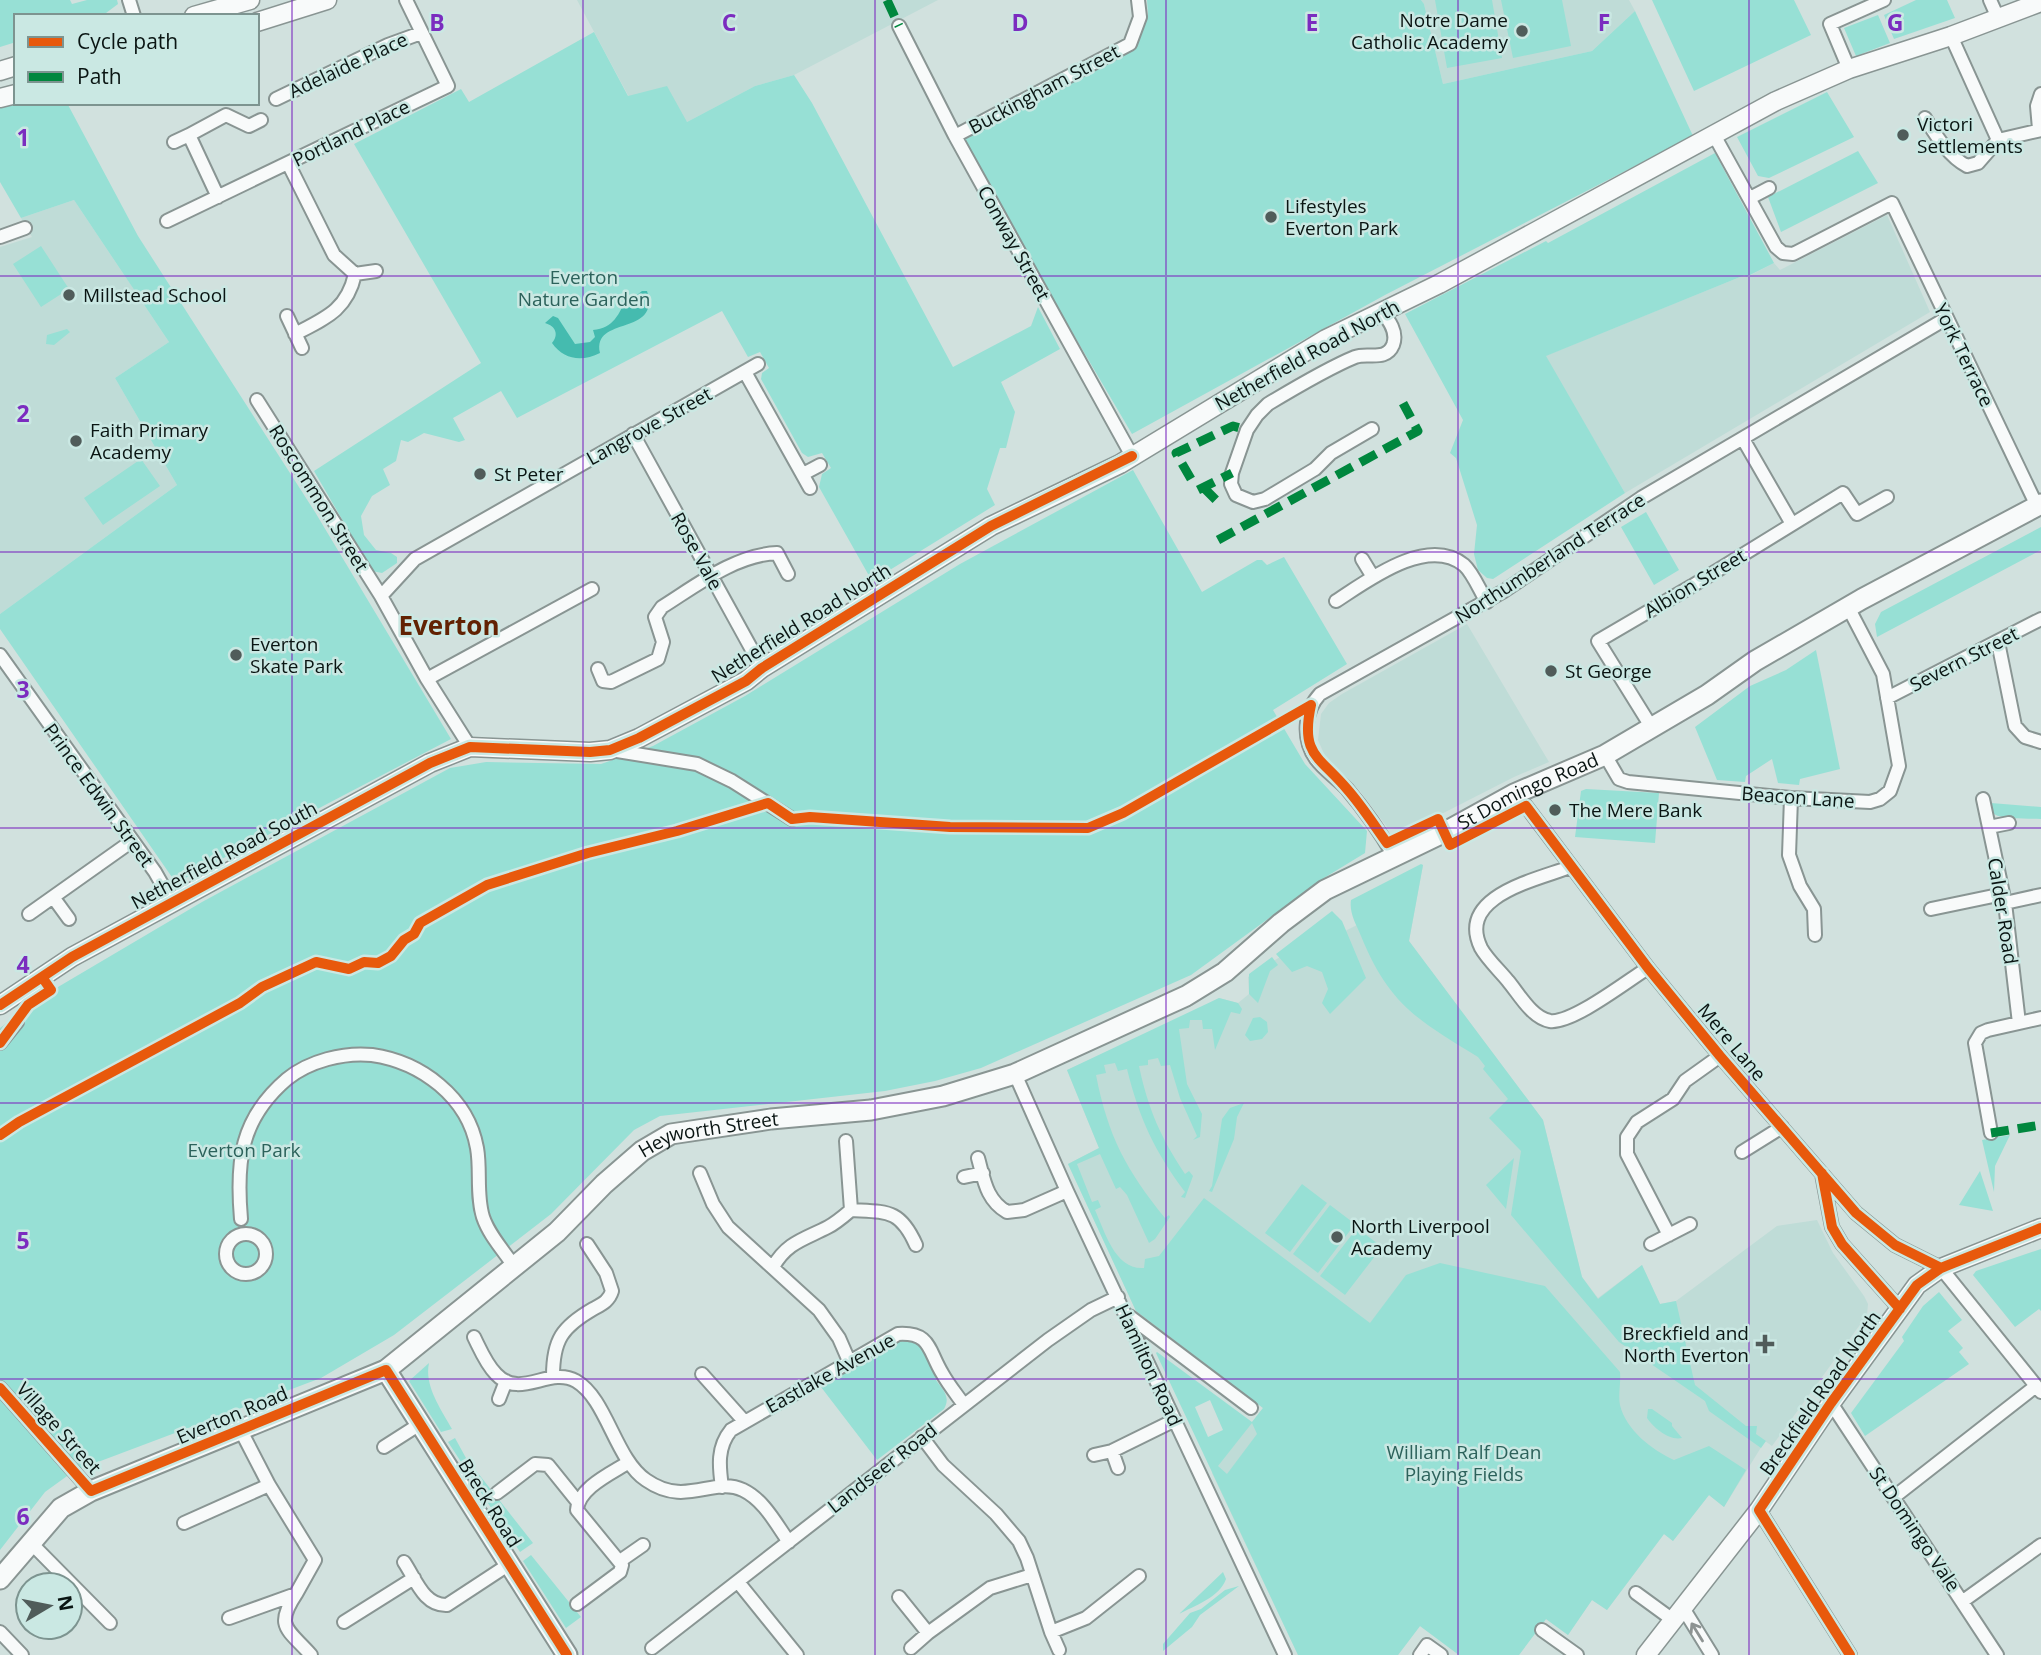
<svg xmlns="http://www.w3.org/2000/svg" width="2041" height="1655" viewBox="0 0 2041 1655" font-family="'Open Sans',sans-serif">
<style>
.built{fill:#bfdcd7}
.green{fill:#97e0d5;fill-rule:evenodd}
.water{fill:#45bbaf}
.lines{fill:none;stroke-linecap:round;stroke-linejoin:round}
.street-casing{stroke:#899593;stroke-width:16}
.secondary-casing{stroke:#899593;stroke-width:21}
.primary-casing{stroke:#899593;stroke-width:23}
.street{stroke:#f8fafa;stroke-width:12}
.secondary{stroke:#f8fafa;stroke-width:18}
.primary{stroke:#f8fafa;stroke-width:19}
.quiet{stroke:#00873e;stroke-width:9;stroke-dasharray:18 9;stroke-linecap:butt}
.cycleway-casing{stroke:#cae8e3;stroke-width:15}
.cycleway{stroke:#e8590c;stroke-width:10}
.oneway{stroke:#8d9392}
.grid{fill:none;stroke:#7b2cbf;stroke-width:2;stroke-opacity:0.55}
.poi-dot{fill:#505c5a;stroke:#cae8e3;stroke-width:2.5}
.labels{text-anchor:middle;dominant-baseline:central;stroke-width:5;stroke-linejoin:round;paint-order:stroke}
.poi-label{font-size:19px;fill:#0a1513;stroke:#cae8e3;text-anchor:start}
.street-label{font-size:19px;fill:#0a1513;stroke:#cae8e3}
.park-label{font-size:19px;fill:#2c625b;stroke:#cae8e3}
.district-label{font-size:26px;font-weight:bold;fill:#622203;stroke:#cae8e3}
.grid-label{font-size:23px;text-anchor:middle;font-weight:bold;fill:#7b2cbf;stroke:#cae8e3;stroke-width:5;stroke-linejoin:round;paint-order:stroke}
</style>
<rect width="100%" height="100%" fill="#d1e1de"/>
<path class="built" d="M577,0H938L794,75L755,86L687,122L629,97Z
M1421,0H1629L1635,11L1592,51L1443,84L1424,4Z
M74,200L169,342L115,378L177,485L0,614V247L32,237L21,218Z
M1887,215L1930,312L1625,493L1545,356L1745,275L1747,277L1774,263L1780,270Z
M1467,624L1549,762L1514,777L1412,829L1387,827L1360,791L1325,756L1318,740L1321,714L1329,703L1342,694Z
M1423,865L1409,941L1543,1120L1582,1277L1598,1298L1642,1265L1660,1304L1676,1301L1777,1226L1817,1220L1833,1253L1864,1296L1868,1304L1867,1315L1772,1446L1765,1441L1724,1507L1709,1495L1673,1541L1664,1534L1607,1610L1592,1600L1568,1635L1546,1619L1519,1655H1459L1420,1626L1398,1655H1298L1212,1473L1263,1408L1136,1311L1068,1164L1099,1148L1067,1070L1188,1015L1219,998L1238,1003L1249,994L1248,977L1329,926L1345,931L1357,925Z"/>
<path class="green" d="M0,0H70L72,4L87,0H117L118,4L102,16H16V42L0,47Z
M1147,0H1421L1424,4L1443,84L1592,51L1635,11L1693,136L1385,295L1132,434L958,138L1133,44L1148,14Z
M1435,0H1492L1502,58L1447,68Z
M1501,0H1562L1571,46L1513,58Z
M1652,0H1794L1811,35L1694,91Z
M1916,0H1947L1955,18L1894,39L1884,15Z
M1878,15L1890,43L1856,56L1844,28Z
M594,32L628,96L667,86L687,122L755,86L794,75L812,103L953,367L1031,326L1038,307L1060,349L1001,382L1015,412L1006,448H1000L987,489L995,505L872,581L819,487L822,474L831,468L822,453L808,457L802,453L761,379L762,373L769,368L760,352L748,357L722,311L517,418L501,391L453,418L465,440L459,442L424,433L408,442L401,440L396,461L383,469L390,485L372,496L361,516L364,535L376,550L391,553L397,557V563L382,573L372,571L314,471L481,363L354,144L461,89L469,102Z
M1827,92L1854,137L1769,178L1758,176L1737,137Z
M16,101V103H67L138,236L315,512L451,739L176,883L0,629V614L177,485L115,378L169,342L74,200L21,218L0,182V105Z
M1858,151L1878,183L1781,232L1768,197Z
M1715,153L1774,263L1746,277L1745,275L1546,356L1625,493L1493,579L1487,578L1478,570L1474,554L1477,525L1456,458L1450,453L1463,420L1405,314L1546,241L1548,243Z
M41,246L69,289L41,307L13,264Z
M67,329L70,332L54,345L46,344L47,335Z
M141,459L160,486L103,525L84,498Z
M1133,470L1202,592L1257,560H1262L1267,565L1284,557L1347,664L1273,710L1305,764L1367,831L1365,853L1324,878L1191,975L981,1068L935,1081L885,1091L660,1116L634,1130L551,1214L394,1335L321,1378L74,1471L45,1492L0,1550V1028L58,987L202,902L450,768L486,762L601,764L653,746L745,696L960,564Z
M1646,512L1679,570L1654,585L1621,527Z
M2041,527V550L1877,637L1875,624L1881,612Z
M1816,650L1840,769L1800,779L1799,785L1778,783L1772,759L1746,776L1745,782L1717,780L1695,727L1750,686L1786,670Z
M1586,789L1659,793L1655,843L1575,837L1581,791Z
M1991,803L2041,807V819C2027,818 2004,820 1994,814Z
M1421,864L1423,865L1409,941L1543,1120L1582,1277L1598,1299L1642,1265L1660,1304L1676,1301L1695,1385L1746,1426H1757L1756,1434L1766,1441L1761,1448L1709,1411L1705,1401L1619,1342L1511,1215L1521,1151L1489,1118L1508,1099L1483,1069L1485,1066L1478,1057C1418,1020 1389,1005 1361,936C1356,924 1349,913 1351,900Z
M1332,911L1342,921L1366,978L1330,1014L1322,1003L1328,989L1322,972L1307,966L1292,972L1276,954Z
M1272,957L1278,965L1270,971L1258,1003L1249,994V974Z
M1219,998L1238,1003L1242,1009L1240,1014L1231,1012L1215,1050L1212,1029H1203L1202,1020H1190L1189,1028L1179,1029L1187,1084L1202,1114L1200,1137L1193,1140L1197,1136L1180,1098L1170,1065L1161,1066L1158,1058L1148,1060V1065L1139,1066C1148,1109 1161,1138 1185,1174L1189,1171L1193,1176L1185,1198L1181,1197L1185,1192C1155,1152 1139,1118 1127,1069L1118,1071L1115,1063L1104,1065L1106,1073L1096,1075C1108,1136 1126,1170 1165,1218L1169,1215L1170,1217L1155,1239L1149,1243L1127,1195L1120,1187L1116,1189L1100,1154L1077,1164L1092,1202L1098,1200L1101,1207L1095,1210C1105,1232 1115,1270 1144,1268L1145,1259L1159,1256L1204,1198L1370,1323L1406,1275L1440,1263L1545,1286L1620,1372C1621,1383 1618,1395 1620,1405C1626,1430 1652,1450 1674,1460L1709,1446L1746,1470L1724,1507L1709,1495L1673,1541L1664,1534L1607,1610L1592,1600L1568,1635L1546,1619L1519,1655H1459L1420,1626L1398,1655H1298L1156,1353L1157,1352L1252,1422L1263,1408L1136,1311L1068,1164L1099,1148L1067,1070ZM1210,1400L1223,1430L1208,1437L1195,1407ZM1252,1423L1257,1434L1227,1474L1218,1466Z
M1260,1017L1267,1022L1268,1032L1262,1039L1250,1041L1245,1035L1253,1018Z
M1244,1103L1237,1117L1234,1139L1212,1192L1209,1191L1212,1186L1222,1119L1230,1108Z
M2010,1135L1995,1166L1994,1192L1982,1140Z
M1514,1158L1506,1209L1486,1185Z
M1980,1171L1993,1211L1959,1205Z
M1302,1184L1327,1203L1290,1252L1265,1233Z
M1330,1205L1355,1224L1318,1273L1293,1254Z
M1357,1228L1382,1247L1345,1295L1320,1276Z
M2041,1249V1311L2039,1309L2015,1327L1973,1275L1976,1271Z
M1939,1292L1962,1320L1948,1331L1963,1348L1959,1352L1969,1364L1865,1436L1851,1413L1904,1341L1902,1337L1923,1306Z
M907,1339L922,1344L937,1374L936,1380C943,1390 951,1397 944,1409L877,1460L821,1387L834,1379L833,1377L897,1340Z
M429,1363C424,1386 441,1409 452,1429L441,1432L409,1381Z
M1648,1409H1652L1672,1423V1426L1682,1438C1669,1441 1654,1428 1647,1418Z
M455,1438L466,1458L533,1543L520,1552L448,1442Z
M531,1555L581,1617L566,1628L523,1561Z
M1223,1572L1226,1579C1220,1597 1194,1606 1179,1614Z
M1239,1586L1200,1615L1192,1627L1163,1651V1644L1190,1613L1201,1609L1225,1590Z"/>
<path class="water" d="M642,291H647C661,337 592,315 600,353C582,362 564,360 552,343C559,335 556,326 545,323L553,316L558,318L575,344L590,342L595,337L593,330C614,328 619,314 627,297L637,295Z"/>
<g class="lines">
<defs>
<path id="street" d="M129,0L134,16
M1990,0L1998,18
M899,26L955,136L1132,456
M1951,36L1998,140L2041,130
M1849,69L1830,24L1884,0
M276,99L388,45L421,33
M1925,118C1935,134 1949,157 1967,166L1978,163L1998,140
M2039,129L2037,106L2041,94
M1714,135L1776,247L1783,253L1793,254L1892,203L2037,506
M955,136L1130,44L1140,17L1138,0
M174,142L189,135
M288,163L334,255L355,274L376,271
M218,197L189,135L226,115L249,126L261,120
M1750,198L1769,188
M167,221L448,86L406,0
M0,237L25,228
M287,316L302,348
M295,334C326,318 347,310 355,274
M745,372L810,488
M257,400L381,596L427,679L470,747
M1372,429L1331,453L1315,469L1265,499L1253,502L1236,495L1231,484L1232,473L1247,430L1257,415L1268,404C1293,389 1328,368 1355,357C1367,352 1386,362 1393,345C1398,332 1389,320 1381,311
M633,434L762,668
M1743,439L1792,524
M803,474L820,465
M1362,559L1373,577
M381,596L415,559L758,364
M1336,601C1367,581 1427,535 1464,565C1473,573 1480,591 1487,602
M1998,642L2015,726L2025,737L2041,742
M0,655L155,872L172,902
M598,669L603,681L611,682L658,659L663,642L655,617L662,607C697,585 735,555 777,553L788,574
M427,679L592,589
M1887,698L2041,619
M1652,728L1598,641L1692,586L1843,493L1857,514L1887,497
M611,750L697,764L732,781L792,819
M1605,755L1619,779L1628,782L1791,798L1870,802L1880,799L1890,791L1899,766L1883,674L1848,607
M1514,794L1526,806L1648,968L1720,1056L1856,1213L1895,1245L1941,1268L2041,1392
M1791,798L1789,855L1800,886L1814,909L1815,935
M1983,799L2005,903L2019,1023
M1989,827L2009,823
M1394,856C1380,832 1365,810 1347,789C1338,779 1325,771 1316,759C1302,739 1304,711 1320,694L1504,591L1641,498L1947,318
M1570,867C1536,880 1456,896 1481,948C1487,959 1500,971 1508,981C1519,994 1532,1018 1550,1021C1572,1024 1627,981 1648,968
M53,897L69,919
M2005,903L2041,895
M1931,909L2003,894
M29,914L132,841
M0,1043L17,1022
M1015,1074L1067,1191L1285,1655
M1991,1133L1975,1043L1981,1033L1988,1030L2041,1018
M1742,1152L1782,1127
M978,1158C984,1179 986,1200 1007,1212L1024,1210L1067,1191
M700,1173L713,1204L728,1227L819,1310L839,1338L849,1361
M1822,1174L1832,1227L1842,1244L1900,1309
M964,1177L983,1173
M851,1210C887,1212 900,1209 916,1245
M241,1219C236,1162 240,1119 287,1079C309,1061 344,1052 372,1055C421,1062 468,1097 477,1148C481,1170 476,1195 483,1217C489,1235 503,1250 514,1266
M226 1254a20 20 0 1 1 40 0a20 20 0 1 1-40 0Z
M1669,1235L1627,1154V1137L1637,1122L1673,1099L1685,1081L1720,1056
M1651,1244L1690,1224
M773,1267C787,1242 805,1239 828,1227C836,1223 844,1216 851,1210L846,1141
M1129,1316L1251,1408
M474,1337C480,1349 486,1364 496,1374C520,1400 549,1366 576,1381C607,1399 615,1459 646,1480C686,1508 713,1476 743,1490C764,1500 776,1524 789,1542
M702,1374L744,1421
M553,1376C553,1340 562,1327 593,1309C602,1304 609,1301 612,1291L606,1273L587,1244
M0,1388L91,1491
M499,1399L506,1381
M1831,1403L1997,1655
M922,1437L943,1465L996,1514L1019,1541L1027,1558L1051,1632L1086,1618L1139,1576
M384,1447L420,1424
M1112,1451L1118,1468
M1094,1455L1112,1451L1175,1420
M722,1487C719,1466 717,1447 731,1430L898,1334C931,1332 928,1350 942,1373C948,1384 957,1395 964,1405
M497,1493L535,1464L548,1465L577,1501
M1894,1497L2036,1386
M1759,1510L1850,1655
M184,1523L269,1485
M30,1542L110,1623
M620,1561L643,1545
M404,1562C416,1580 424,1606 447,1605L508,1565
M738,1582L797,1655
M1636,1593L1673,1620
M296,1594C274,1627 288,1629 311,1655
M899,1597L928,1633L990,1588L1032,1575
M1963,1601L2041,1545
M577,1604L620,1572L622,1565L577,1510C578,1488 612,1473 629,1462
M1683,1608L1712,1655
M229,1618L296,1594L315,1560L269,1485L240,1429
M344,1622L414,1578
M1542,1630L1577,1655
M0,1632L22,1655
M1051,1632L1059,1650
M652,1648L1048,1340L1091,1310L1118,1297
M911,1648L928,1633
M1420,1655L1427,1645L1441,1655"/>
<path id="secondary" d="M194,16L250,0
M257,22L327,0
M0,71L16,66
M0,98L16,94
M0,1005L72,957L430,763L470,747L590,752L610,750L639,738L746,681L762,668L991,526L1120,464L1326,339L1439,284L1776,101L1849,69L1951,36L2041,2
M1646,1655L1759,1510L1831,1403L1917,1285L1941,1268L2041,1228"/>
<g id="primary">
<path d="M386,1370L567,1655"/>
<path id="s1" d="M0,1579L61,1508L91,1491L386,1370L557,1232L604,1184L642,1151L671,1134L771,1119L871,1110L943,1096L1015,1074L1186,996L1225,972L1281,923L1325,890L1445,832L1514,794L1605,755L1707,695L1755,661L1862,599L2041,504"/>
</g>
</defs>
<use href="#street" class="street-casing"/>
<use href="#secondary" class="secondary-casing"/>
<use href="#primary" class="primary-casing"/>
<use href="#street" class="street"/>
<use href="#secondary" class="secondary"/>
<use href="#primary" class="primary"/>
<path class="quiet" d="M887,0L899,26
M1191,479L1176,453L1233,426L1247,430
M1203,487L1220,504
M1198,490L1232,473
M1218,540L1418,431L1403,403
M1991,1133L2041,1125"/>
<defs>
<path id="cycleway" d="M1311,705C1300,755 1319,756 1347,789C1362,806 1374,825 1387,843L1438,819L1450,845L1526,806L1648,968L1720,1056L1856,1213L1895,1245L1941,1268
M0,1005L72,957L430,763L470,747L590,752L610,750L639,738L746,681L762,668L991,526L1132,456
M0,1043L28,1005L51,990L42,977
M0,1135L19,1122L240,1003L262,987L316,962L349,969L364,962L378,963L391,956L404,940L414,934L420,923L487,885L588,853L677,831L768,803L792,819L810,817L950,827L1088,828L1123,813L1311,705
M1822,1173L1832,1227L1842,1244L1900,1309
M0,1388L91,1491L386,1370L567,1655
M1850,1655L1759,1510L1831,1403L1917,1285L1941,1268L2041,1228"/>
</defs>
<use href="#cycleway" class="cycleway-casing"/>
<use href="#cycleway" class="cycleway"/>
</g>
<defs><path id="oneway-shaft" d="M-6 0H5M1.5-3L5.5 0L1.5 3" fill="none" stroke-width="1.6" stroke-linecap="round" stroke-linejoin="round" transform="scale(1.75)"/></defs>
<use class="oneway" href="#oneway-shaft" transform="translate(1697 1632) rotate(-122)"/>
<path class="grid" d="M292,0V1655M583,0V1655M875,0V1655M1166,0V1655M1458,0V1655M1749,0V1655M0,276H2041M0,552H2041M0,828H2041M0,1103H2041M0,1379H2041"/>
<g class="poi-dot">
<circle cx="1522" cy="31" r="7"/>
<circle cx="1903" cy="135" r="7"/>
<circle cx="1271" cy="217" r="7"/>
<circle cx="69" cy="295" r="7"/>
<circle cx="76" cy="441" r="7"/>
<circle cx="480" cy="474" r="7"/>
<circle cx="236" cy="655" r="7"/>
<circle cx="1551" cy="671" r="7"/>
<circle cx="1555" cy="810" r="7"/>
<circle cx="1337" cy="1237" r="7"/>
<path d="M1761.5 1333.5h7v7h7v7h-7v7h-7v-7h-7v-7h7z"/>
</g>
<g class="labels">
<g class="poi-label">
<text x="1508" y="20" text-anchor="end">Notre Dame<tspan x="1508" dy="22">Catholic Academy</tspan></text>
<text x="1917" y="124">Victori<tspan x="1917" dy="22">Settlements</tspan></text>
<text x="1285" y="206">Lifestyles<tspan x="1285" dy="22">Everton Park</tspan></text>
<text x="83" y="295">Millstead School</text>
<text x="90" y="430">Faith Primary<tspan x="90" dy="22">Academy</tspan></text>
<text x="494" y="474">St Peter</text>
<text x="250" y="644">Everton<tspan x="250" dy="22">Skate Park</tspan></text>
<text x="1565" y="671">St George</text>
<text x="1569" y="810">The Mere Bank</text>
<text x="1351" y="1226">North Liverpool<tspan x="1351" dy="22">Academy</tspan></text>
<text x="1749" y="1333" text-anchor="end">Breckfield and<tspan x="1749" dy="22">North Everton</tspan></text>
</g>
<g class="street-label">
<text transform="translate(348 65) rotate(-25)">Adelaide Place</text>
<text transform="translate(1044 89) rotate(-28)">Buckingham Street</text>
<text transform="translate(351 133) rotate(-26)">Portland Place</text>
<text transform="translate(1014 243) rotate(61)">Conway Street</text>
<text transform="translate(1307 355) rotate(-29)">Netherfield Road North</text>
<text transform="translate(1964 355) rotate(64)">York Terrace</text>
<text transform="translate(649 426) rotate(-29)">Langrove Street</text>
<text transform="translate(319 498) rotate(58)">Roscommon Street</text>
<text transform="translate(697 551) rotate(61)">Rose Vale</text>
<text transform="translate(1550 558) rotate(-33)">Northumberland Terrace</text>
<text transform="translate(1695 583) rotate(-31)">Albion Street</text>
<text transform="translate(801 623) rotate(-32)">Netherfield Road North</text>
<text transform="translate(1964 659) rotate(-27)">Severn Street</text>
<text stroke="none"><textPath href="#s1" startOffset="1757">St Domingo Road</textPath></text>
<text transform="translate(99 795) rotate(54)">Prince Edwin Street</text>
<text transform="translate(1798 797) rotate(4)">Beacon Lane</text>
<text transform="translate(224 855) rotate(-28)">Netherfield Road South</text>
<text transform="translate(2003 911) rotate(81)">Calder Road</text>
<text transform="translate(1732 1042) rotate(50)">Mere Lane</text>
<text stroke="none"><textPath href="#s1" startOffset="854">Heyworth Street</textPath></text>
<text transform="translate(1149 1365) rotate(65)">Hamilton Road</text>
<text transform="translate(830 1373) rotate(-29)">Eastlake Avenue</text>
<text transform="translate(1820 1393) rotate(-55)">Breckfield Road North</text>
<text transform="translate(232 1415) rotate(-23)">Everton Road</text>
<text transform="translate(59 1428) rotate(48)">Village Street</text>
<text transform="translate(882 1468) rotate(-38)">Landseer Road</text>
<text transform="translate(490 1503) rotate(58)">Breck Road</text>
<text transform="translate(1915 1529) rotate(56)">St Domingo Vale</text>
</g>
<g class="park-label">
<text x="584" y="277">Everton<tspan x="584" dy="22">Nature Garden</tspan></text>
<text x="244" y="1150">Everton Park</text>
<text x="1464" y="1452">William Ralf Dean<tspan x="1464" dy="22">Playing Fields</tspan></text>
</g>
<g class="district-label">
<text x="449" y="625">Everton</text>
</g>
</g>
<g class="grid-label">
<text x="437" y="31">B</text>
<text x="729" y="31">C</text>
<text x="1020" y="31">D</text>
<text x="1312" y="31">E</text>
<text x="1604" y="31">F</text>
<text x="1895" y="31">G</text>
<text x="23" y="146">1</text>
<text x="23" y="422">2</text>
<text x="23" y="698">3</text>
<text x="23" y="973">4</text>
<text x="23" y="1249">5</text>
<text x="23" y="1525">6</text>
</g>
<rect x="14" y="14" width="245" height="91" fill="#cae8e3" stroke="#7d9490" stroke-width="2"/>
<rect x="28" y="37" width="35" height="10" fill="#e8590c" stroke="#7d9490" stroke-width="2"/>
<text x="77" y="49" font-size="21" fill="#0a1513">Cycle path</text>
<rect x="28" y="72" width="35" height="10" fill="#00873e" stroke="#7d9490" stroke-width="2"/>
<text x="77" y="84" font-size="21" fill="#0a1513">Path</text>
<g transform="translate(49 1606) rotate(80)"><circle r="33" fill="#cae8e3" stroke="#7d9490" stroke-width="2"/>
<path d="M0-5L12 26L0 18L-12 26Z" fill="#505c5a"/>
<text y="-10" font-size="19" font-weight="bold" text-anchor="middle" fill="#0a1513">N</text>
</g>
</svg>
